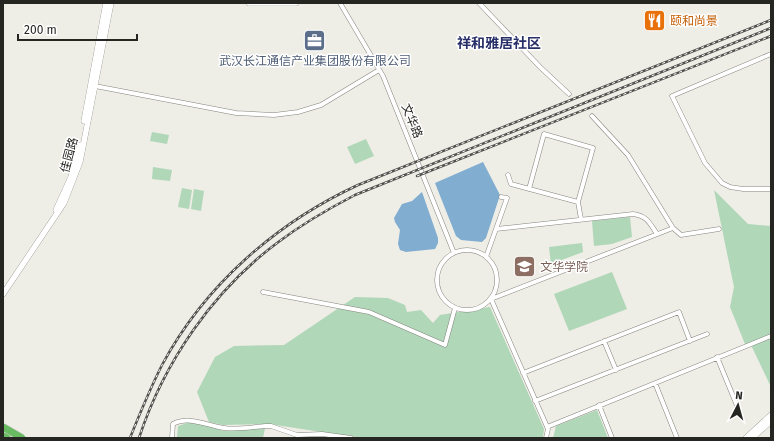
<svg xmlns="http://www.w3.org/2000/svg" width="774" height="441" viewBox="0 0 774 441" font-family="'Fira Sans','Noto Sans SC',sans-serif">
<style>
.green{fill:#b0d7b8}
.water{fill:#80add0}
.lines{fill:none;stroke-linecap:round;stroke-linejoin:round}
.street-casing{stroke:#85847e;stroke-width:5}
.secondary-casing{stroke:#85847e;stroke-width:6}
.street{stroke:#fff;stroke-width:4}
.secondary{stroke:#fff;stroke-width:5.5}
.rail-casing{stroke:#50504c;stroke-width:2.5}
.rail{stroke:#fff;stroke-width:1;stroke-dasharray:3;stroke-linecap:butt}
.highway-bridge-casing{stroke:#cbcbca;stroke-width:8;stroke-linecap:butt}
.highway-bridge{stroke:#69bb62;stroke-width:7}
.labels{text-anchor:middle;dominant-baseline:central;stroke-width:3;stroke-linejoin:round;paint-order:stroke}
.food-label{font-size:12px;fill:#c56008;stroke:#fff;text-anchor:start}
.service-label{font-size:12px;fill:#4e5e75;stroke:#fff}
.street-label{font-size:12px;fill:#252522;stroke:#fff}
.education-label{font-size:12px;fill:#785e54;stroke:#fff;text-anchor:start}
.quarter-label{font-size:14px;font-weight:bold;fill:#272e68;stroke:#fff}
</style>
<rect width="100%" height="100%" fill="#eeede6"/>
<path class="green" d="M152,132L169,135L167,144L150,141Z
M366,139L374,156L355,164L347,147Z
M153,167L172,170L170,181L152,179Z
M182,188L192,190L189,209L178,207Z
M194,189L204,191L201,211L191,209Z
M714,190L748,224L771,226V387L751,345L745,344L730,307L734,287Z
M630,217L632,237L612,244L594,246L592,221Z
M582,243L583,252L551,264L549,247Z
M612,272L627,309L569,331L554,294Z
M355,297L388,298L405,305L407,312L421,310L433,323L440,315L490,307L544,429L543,438H361L269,424L223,425L209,422L197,392L215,357L234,346L284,345Z
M597,410L608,438H553L556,426Z
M187,423H196L224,431L265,428L263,438H177L178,426Z"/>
<path class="water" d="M483,162L500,195L486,238L482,242L461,240L456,236L435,183Z
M422,192L438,238V243L435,249L406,252L400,250L398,244L400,230L395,222L394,218L402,204L412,201Z"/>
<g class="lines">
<defs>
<path id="street" d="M340,3L383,76L454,253
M479,3L540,67L569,94
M771,54L672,96L705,163L722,183L730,187L743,189H771
M95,86L236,113L274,115L298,112L321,105L379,70
M508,175L511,184L578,202L581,219
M529,189L544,134L593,148L578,202
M673,228L681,235L719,229
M496,229L633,214C647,216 649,222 657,234
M437 280a30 30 0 1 1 60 0a30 30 0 1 1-60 0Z
M486,257L507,198L501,197
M263,292L369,312L445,345L455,308
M604,341L616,370
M717,357L740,413
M523,373L679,312L690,341
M655,383L677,438
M535,401L707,334
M599,405L612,438
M547,427L771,336
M172,438L173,424C190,415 207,426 224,428C237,430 252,427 265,426H271L297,435L322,434L351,438
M546,438L548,429L491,299L673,228L628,155L592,116"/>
<path id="secondary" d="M249,3H296
M84,121L106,3
M56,210L71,177L80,145
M3,294L64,203L80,162L111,3
M746,438L771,415
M752,438L771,421"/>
</defs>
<use href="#street" class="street-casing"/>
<use href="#secondary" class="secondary-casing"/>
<use href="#street" class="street"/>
<use href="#secondary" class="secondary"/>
<defs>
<path id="rail" d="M417,176L771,36
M130,438C140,413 150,389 162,365C205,285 276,223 358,185L771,20
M139,438C164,362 213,291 277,243C302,224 328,209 355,195L771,28"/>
</defs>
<use href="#rail" class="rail-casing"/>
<use href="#rail" class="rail"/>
<defs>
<path id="highway-bridge" d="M3,427L22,438
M3,436L7,438"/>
</defs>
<use href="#highway-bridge" class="highway-bridge-casing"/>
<use href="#highway-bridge" class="highway-bridge"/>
</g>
<defs>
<symbol id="restaurant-square" viewBox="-11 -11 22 22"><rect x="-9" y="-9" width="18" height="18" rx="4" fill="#e8710a" stroke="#fff"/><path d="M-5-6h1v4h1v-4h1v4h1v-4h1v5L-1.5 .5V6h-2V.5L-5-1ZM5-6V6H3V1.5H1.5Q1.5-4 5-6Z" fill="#fff"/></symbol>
<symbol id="office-square" viewBox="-11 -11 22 22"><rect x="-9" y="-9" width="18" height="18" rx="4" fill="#5c6f8a" stroke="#fff"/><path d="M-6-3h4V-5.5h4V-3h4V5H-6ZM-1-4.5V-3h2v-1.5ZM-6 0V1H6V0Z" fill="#fff"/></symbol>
<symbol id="university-square" viewBox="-11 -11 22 22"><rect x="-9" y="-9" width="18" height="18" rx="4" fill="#8d6e63" stroke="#fff"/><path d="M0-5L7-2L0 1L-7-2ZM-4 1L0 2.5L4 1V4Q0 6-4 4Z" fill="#fff"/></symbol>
</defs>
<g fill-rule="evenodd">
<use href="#restaurant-square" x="642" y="8" width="25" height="25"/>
<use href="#office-square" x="302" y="28" width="25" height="25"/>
<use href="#university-square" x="512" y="254" width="25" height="25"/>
</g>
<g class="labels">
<g class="food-label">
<text x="670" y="21">颐和尚景</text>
</g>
<g class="service-label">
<text x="315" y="61">武汉长江通信产业集团股份有限公司</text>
</g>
<g class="street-label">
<text transform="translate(412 121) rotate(68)">文华路</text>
<text transform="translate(69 155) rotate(-75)">佳园路</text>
</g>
<g class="education-label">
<text x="540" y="267">文华学院</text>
</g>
<g class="quarter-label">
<text x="499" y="43">祥和雅居社区</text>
</g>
</g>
<rect width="774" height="441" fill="none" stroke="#252522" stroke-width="8"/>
<g transform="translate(738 405) rotate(6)" stroke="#ffffff" stroke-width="3" paint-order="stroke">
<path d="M0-3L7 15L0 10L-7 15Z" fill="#252522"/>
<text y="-6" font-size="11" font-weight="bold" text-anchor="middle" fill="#252522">N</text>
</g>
<path d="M18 34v6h119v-6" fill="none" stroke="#252522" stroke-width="2"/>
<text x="24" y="34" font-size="12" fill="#252522" stroke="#ffffff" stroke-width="3" paint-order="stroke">200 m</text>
</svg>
